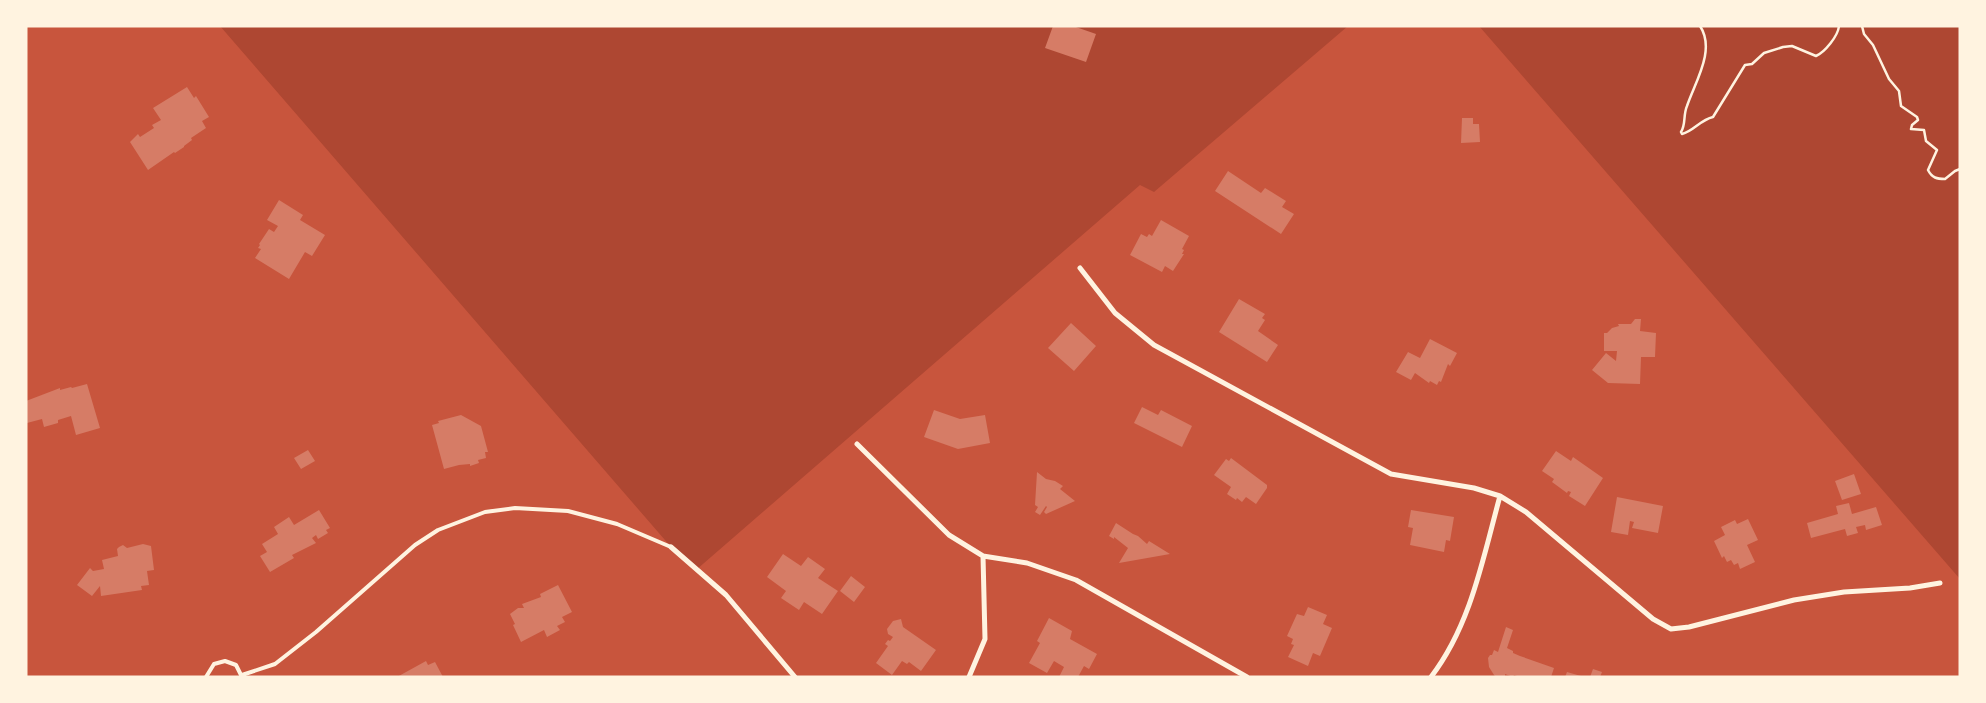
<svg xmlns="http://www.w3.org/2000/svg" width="1986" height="703" viewBox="0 0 1986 703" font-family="'Noto Sans',sans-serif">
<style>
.green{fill:#ae4732}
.building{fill:#d67c66}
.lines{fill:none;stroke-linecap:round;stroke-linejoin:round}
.path{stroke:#fff3e0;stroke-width:2.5}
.service{stroke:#fff3e0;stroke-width:4}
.minor{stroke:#fff3e0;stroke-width:5}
</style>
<rect width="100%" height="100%" fill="#c8553d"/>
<path class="green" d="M220,26H1348L1154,192L1140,185L696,570L671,547Z
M1479,26H1960V579Z"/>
<path class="building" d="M1053,26H1073L1096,34L1086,62L1045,48Z
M187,87L194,98L196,96L209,117L202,121L206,128L191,138L192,140L184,146V147L175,153L174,152L148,170L130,142L138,134L140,137L154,128L152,125L161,120L153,108Z
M1462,118H1473V124H1479L1480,142L1461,143Z
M1228,171L1261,193L1265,188L1286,201L1282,207L1294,214L1281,234L1215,191Z
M279,200L303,215L300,220L325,235L312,256L305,252L289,279L255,258L261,249L258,248L260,245L259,244L269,229L274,232L278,226L267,220Z
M1161,220L1189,236L1182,249L1184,250L1182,254H1184L1173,271L1165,266L1162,272L1130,255L1141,234L1147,237L1149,234L1152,236Z
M1239,299L1265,314L1262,318L1265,320L1258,331L1278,345L1267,362L1219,332Z
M1635,319H1641L1640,331L1656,333L1655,357H1641L1640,384L1608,383L1592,370L1606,353L1616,361L1617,351H1604V333H1607L1612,328L1619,326L1618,324H1631Z
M1071,323L1096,346L1074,371L1048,348Z
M1430,339L1457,353L1450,366L1448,364L1441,382L1439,381L1437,385L1430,381L1429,383L1415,373L1411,380L1396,372L1408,352L1420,358Z
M87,384L100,428L76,435L71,416L58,420V423L44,427L42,419L27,423L26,401L60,388V390L71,387L72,388Z
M1142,407L1158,415L1161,410L1192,426L1182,447L1134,423Z
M934,410L960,419L985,415L990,443L958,449L924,437Z
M461,415L481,426L488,452H485L486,458L478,460L479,463L470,466V464L459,465L444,469L432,425L439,423L438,421Z
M308,450L315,461L301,469L294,458Z
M1556,451L1571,461L1573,457L1603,478L1585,506L1569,496L1571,492L1568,491L1567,493L1552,482L1554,479L1542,471Z
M1231,458L1267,485V488L1256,504L1246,497L1242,502L1237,498L1236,500L1227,494L1231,487L1214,475L1226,459L1229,461Z
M1037,472L1046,479L1055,481L1063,486L1060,489L1075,501L1046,514L1044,512L1047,507L1046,506L1040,515L1035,512L1038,507L1035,505Z
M1854,474L1861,494L1842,500L1835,481Z
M1617,497L1663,506L1658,533L1632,528L1634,522L1630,521L1628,535L1611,532Z
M1849,503L1852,514L1876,507L1882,525L1866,530L1865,525L1856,527L1858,533L1847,536L1845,529L1811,538L1807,523L1838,514L1836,506Z
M319,510L330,528L326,530L328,533L318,539L316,535L312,538L316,543L292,555L294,558L270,572L260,556L267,552L262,544L278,534L274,527L289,517L294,525Z
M1411,510L1454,517L1450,541L1446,540L1444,552L1410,545L1413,528L1408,527Z
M1748,519L1758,540L1747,545L1755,562L1740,569L1738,563L1734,565L1731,560L1727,562L1724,556L1722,558L1714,541L1725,535L1721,527L1735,520L1737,524Z
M1116,523L1133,534L1138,536L1147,544L1149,541L1170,554L1119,563L1128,548L1114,537V539L1109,536Z
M143,544L151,546L154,570L147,571L149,585L141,586L142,590L101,596L100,586L92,596L77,585L90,568L93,571L104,569L102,560L118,556L117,549L119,547L123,545L127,548Z
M783,554L801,566L808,557L825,569L818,578L838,591L822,614L804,602L799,610L781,598L786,591L767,577Z
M851,576L865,587L854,602L840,591Z
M558,585L572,612L562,617L565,622L557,626L560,630L547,637L544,630L521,642L513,625L515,624L510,614L518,608H524L522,604L541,597L540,594Z
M1308,607L1327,615L1323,624L1332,628L1320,656L1313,653L1308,666L1288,657L1294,645L1291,644L1293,639L1287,636L1297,614L1304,616Z
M1049,618L1072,631L1070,639L1097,654L1089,669L1084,666L1078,677H1059L1064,667L1054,661L1047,673L1029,663L1040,643L1037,641Z
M901,619L903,627L936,650L921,671L909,662L907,664L902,661L892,675L876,663L888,646L885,644L888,640L890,641L893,637L888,634L887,629L893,621Z
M1506,627L1513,630L1507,648L1513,651V653L1520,656L1554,668L1551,677H1520L1514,675L1513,677L1505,674V677H1496L1494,675L1489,667L1488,658L1490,655H1492L1494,650L1498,652Z
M426,661L428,665L435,662L443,677H397Z
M1593,669L1602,672L1600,677H1590Z
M1567,672L1581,676V677H1565Z"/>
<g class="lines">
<path class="path" d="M1700,26C1716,50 1695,82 1687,106C1683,115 1686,125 1681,132L1682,134C1694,131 1700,120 1713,117L1745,65L1752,64L1764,53L1783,47L1792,46L1816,56C1825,52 1838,36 1839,26
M1862,26L1864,34L1873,45L1889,79L1899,91L1901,106L1917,117L1918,120L1912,125L1911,129L1924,130L1926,141L1937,150L1928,170C1932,178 1937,179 1945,179L1955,171L1960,169"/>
<path class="service" d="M242,675L275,664L316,632L415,545L438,530L485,512L515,508L568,511L617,524L671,547
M206,677L214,664L225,661L236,665L242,677"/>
<path class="minor" d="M1080,268L1115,313L1154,345L1391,474L1474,488L1500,496L1526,512L1653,619L1671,629L1689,627L1794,600L1844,592L1910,588L1940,583
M857,444L949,535L983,556L1027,563L1076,580L1247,677
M671,547L726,595L795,677
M969,677L985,639L983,556
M1431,677C1471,625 1483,558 1500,496"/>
</g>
<rect width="1986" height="703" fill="none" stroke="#fff3e0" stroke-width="55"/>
</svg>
